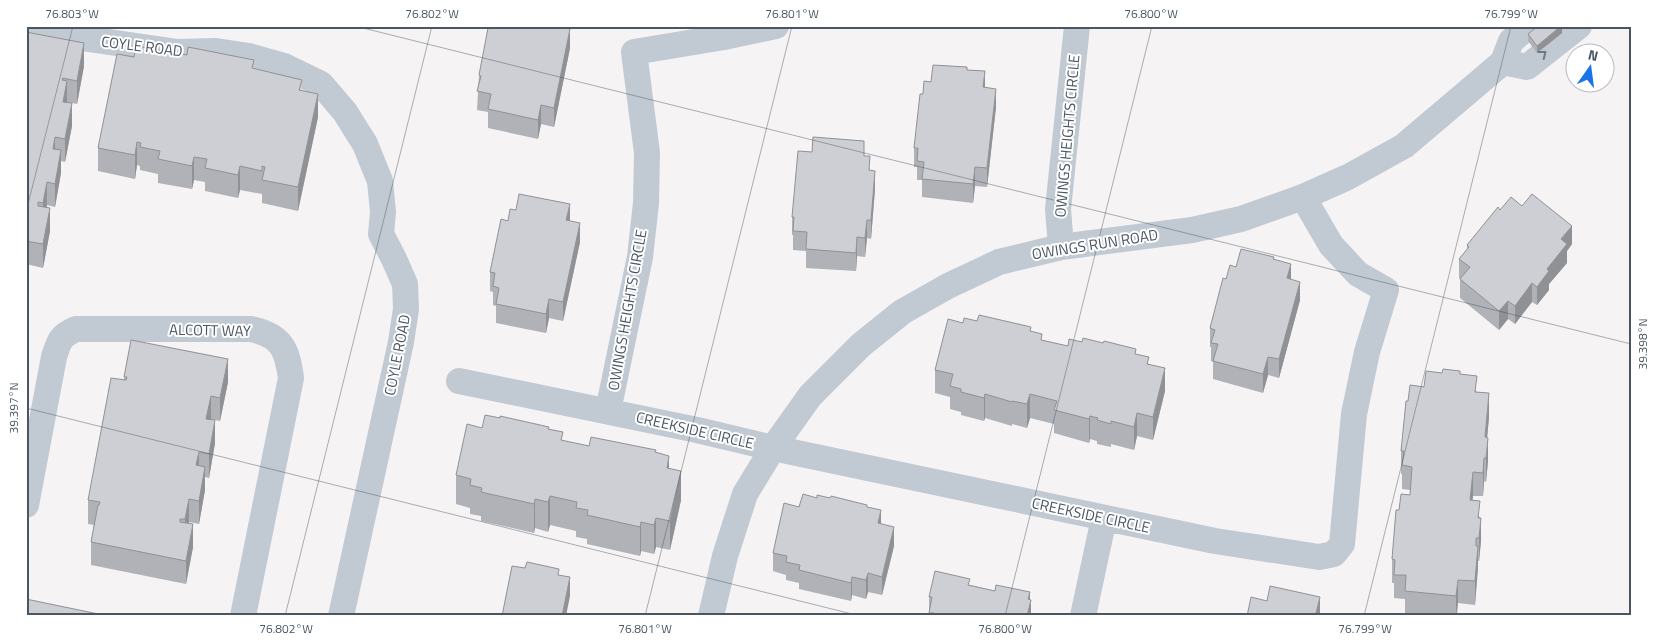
<svg xmlns="http://www.w3.org/2000/svg" width="1657" height="642" viewBox="0 0 1657 642" font-family="'Titillium Web',sans-serif">
<style>
.lines{fill:none;stroke-linecap:round;stroke-linejoin:round}
.street{stroke:#c1cad2;stroke-width:26}
.wall{fill:#b0b2b7}
.shaded-wall{fill:#909195}
.building{fill:#cdcfd5;stroke:#909195}
.oneway{stroke:#6e7983}
.ticks{fill:none;stroke:#4a5661;stroke-width:1;stroke-opacity:0.45}
.labels{text-anchor:middle;dominant-baseline:central;stroke-width:4;stroke-linejoin:round;paint-order:stroke}
.street-label{font-size:15px;fill:#4a5661;stroke:#fff}
.neatline{fill:none;stroke:#4a5661;stroke-width:2}
.ticks-label{font-size:12px;text-anchor:middle;fill:#4a5661}
</style>
<rect width="100%" height="100%" fill="#f5f3f3"/>
<g class="lines">
<path class="street" d="M26,30L178,52L216,51L249,56L284,66L321,84L345,112L365,144L380,181L383,212L381,234L394,259L405,284L406,309L401,342L341,616
M1503,62L1527,67L1579,26
M1061,247L1058,209L1077,26
M459,381L697,430L773,448L1215,541L1319,557L1334,554L1342,544L1354,414L1367,352L1386,290L1358,274L1331,245L1303,197
M608,411L640,257L646,203L647,153L634,52L724,37L776,26
M26,505L54,357C59,341 60,336 76,329H251C282,336 287,349 291,378L243,616
M711,616L725,556L745,494L773,448L810,396L861,345L902,312L948,286L999,262L1061,247L1192,230L1241,219L1303,197L1348,177L1404,146L1503,62L1511,41L1529,26
M1083,616L1104,518"/>
</g>
<path class="wall" d="M561,26L570,48L554,127L541,124L538,139L488,128V112L477,110L479,75Z
M1562,26V33L1537,53L1528,41V34Z
M26,32L84,66L77,104L67,102L72,126L65,162L61,161V173L55,207L47,205L50,231L43,268L26,264Z
M254,69L302,90L318,117L298,211L262,203V190V194L240,190L238,198L205,191V182L194,180L192,189L158,183V174L140,170V166L137,165L135,179L98,171V148Z
M967,70L985,87L996,107L987,187L975,186L973,203L922,197V180H917V167H914V148L923,94L931,82Z
M864,156L870,170L875,189L871,239L867,238L865,257L857,256L856,271L806,268V251L793,250V235H792V217Z
M1500,210L1572,244L1567,251V263L1549,284V290L1537,305L1532,302L1515,324L1508,319L1499,330L1460,298V279L1459,278V259L1467,249V245Z
M508,221H570L580,242L563,321L549,318L546,333L496,323V306L493,305V292L490,291V272Z
M1274,259L1291,279L1300,300L1279,378L1268,375L1263,393L1213,379V362L1211,361V347H1210V328L1236,267Z
M977,321L1031,331L1042,340L1068,346L1136,354L1149,364L1165,391L1153,440L1137,436L1134,450L1111,444V447L1097,444V441L1090,439L1089,443L1054,433V424L1030,418L1027,428L1012,424V426L985,418L984,421L961,415V412L950,409V397L935,393V370L963,323Z
M1460,374L1477,392L1489,417L1487,438L1488,461L1486,482L1484,481L1483,496H1473L1472,500L1480,518L1481,541L1479,561H1478L1475,605L1458,603L1457,616H1419L1405,614V599L1394,598V583H1392V559L1399,510L1410,495V490L1402,489V474H1401V451L1408,401L1424,387Z
M124,377L228,382L220,421L210,419L215,443L209,478L205,477V490L199,524L189,522L193,547L186,584L91,565V542L94,525L88,524V500L124,380Z
M482,428L549,429L563,441L589,446L656,452L669,469L681,500L670,550L656,547L654,554L641,551L640,556L587,544V539L576,537V531L550,525L548,532L535,528L534,533L481,521V516L470,514V508L456,504V475Z
M817,498L867,507L881,523L894,546L882,595L868,592L866,599L852,595L851,601L799,589V583L786,580V575L773,571V553L799,507Z
M970,585L1030,600L1031,616H929V597Z"/>
<path class="shaded-wall" d="M1561,26H1562V33L1537,53V46Z
M570,29V48L554,127V108Z
M84,43V66L77,104V81Z
M985,71V90L983,87Z
M67,81V104L63,102Z
M996,89V107L987,187V168Z
M318,94V117L298,211V187Z
M72,103V126L65,162V139Z
M541,105V124L538,139V120Z
M55,137V160L53,149Z
M137,142V165L135,179V155Z
M61,150V173L55,207V184Z
M194,157V180L192,189V166Z
M240,166V190L238,198V175Z
M975,167V186L973,203V184Z
M875,171V189L871,239V220Z
M47,182V205L43,226V203Z
M570,204V223L566,220Z
M50,208V231L43,268V244Z
M867,220V238L865,257V238Z
M580,223V242L563,321V302Z
M1572,226V244L1567,251V263L1549,284V290L1537,305V287L1547,269L1561,239Z
M857,237V256L856,271V253Z
M1291,264V282L1287,278Z
M1300,282V300L1279,378V359Z
M1532,283V302L1515,324V306Z
M549,299V318L546,333V314Z
M1508,301V319L1499,330V311Z
M1268,357V375L1263,393V374Z
M228,359V382L220,421V398Z
M1165,368V391L1153,440V417Z
M1489,393V417L1485,461V437Z
M985,394V418L984,421V398Z
M1030,394V418L1027,428V404Z
M211,396V419H206Z
M1137,413V436L1134,450V427Z
M1090,416V439L1089,443V419Z
M215,420V443L209,478V454Z
M1488,438V461L1486,482V458Z
M199,452V476L196,465Z
M669,456V485L667,468Z
M1484,458V481L1483,496V473Z
M205,467V490L199,524V501Z
M681,471V500L670,550V521Z
M1473,472V496L1470,523V500Z
M550,496V525L548,532V502Z
M189,499V522L185,543V519Z
M535,499V528L534,533V504Z
M881,510V529L878,523Z
M656,518V547L654,554V525Z
M1481,518V541L1479,561V538Z
M641,522V551L640,556V527Z
M193,524V547L186,584V561Z
M894,527V546L882,595V577Z
M1478,546V569L1475,605V581Z
M868,573V592L866,599V580Z
M570,577V596L566,616H562Z
M852,577V595L851,601V583Z
M1458,580V603L1456,616V596Z
M1030,592V605L1031,600V616H1028V599Z
M1320,597V616L1316,613Z"/>
<path class="building" d="M492,26H558L570,29L554,108L541,105L538,120L488,109L491,94L477,91L481,76L479,75L488,28L491,29Z
M1538,26H1561L1537,46L1528,34Z
M26,32L84,43L77,81L63,78L62,80L67,81L63,102L72,103L65,139L55,137L53,149L61,150L55,184L47,182L43,203L38,202V206L50,208L43,244L26,241Z
M136,46L187,55L188,47L254,60L252,68L302,80L299,90L318,94L298,187L262,180L265,167L262,166V171L240,166L238,175L205,168L207,159L194,157L192,166L158,159L160,151L140,147L141,143L137,142L135,155L98,148L117,54L134,57Z
M933,65L967,67V70L985,71L983,87L996,89L987,168L975,167L973,184L922,179L924,162L917,161L918,148H914L920,94H923L924,81L931,82Z
M813,137L864,141V156H870L869,170L875,171L871,220H867L865,238L857,237L856,253L806,249L807,232L793,231L794,217H792L798,151L812,152Z
M519,194L570,204L566,220L580,223L563,302L549,299L546,314L496,304L499,288L493,286L495,273L490,272L501,219L508,221L510,209L516,210Z
M1532,194L1572,226L1561,239L1567,244L1547,269L1549,271L1537,287L1532,283L1515,306L1508,301L1499,311L1460,279L1470,267L1459,259L1469,247L1467,245L1498,207L1500,210L1511,197L1522,206Z
M1241,249L1274,257L1273,259L1291,264L1287,278L1300,282L1279,359L1268,357L1263,374L1213,361L1218,344L1211,343L1215,330L1210,328L1223,278L1226,279L1230,265L1236,267Z
M979,315L1031,327L1030,331L1042,334L1041,340L1068,346L1069,339L1082,342L1083,338L1103,343L1104,341L1136,349L1135,354L1149,357L1147,364L1165,368L1153,417L1137,413L1134,427L1111,421V424L1097,420L1098,418L1090,416L1089,419L1054,410L1057,401L1030,394L1027,404L1012,401V402L985,394L984,398L961,392V389L950,386L953,374L935,370L948,319L963,323L964,318L977,321Z
M131,340L228,359L220,398L211,396L206,419L215,420L209,454L199,452L196,465L205,467L199,501L189,499L185,519H180V522L193,524L186,561L91,542L98,505H99L100,502L88,500L111,378L126,380L127,377H124Z
M1443,369L1460,371V374L1477,376L1475,392L1489,393L1485,437L1488,438L1486,458H1484L1483,473L1473,472L1470,500L1480,501L1478,518H1481L1479,538H1476V546H1478L1475,581L1458,580L1456,596L1405,591L1406,575H1394L1395,560L1392,559L1396,510H1399L1401,494L1410,495L1412,467L1402,465L1404,451H1401L1406,401H1408L1410,385L1424,387L1426,371L1442,373Z
M485,415L500,418V416L549,427L548,429L563,432L561,440L589,446L591,437L656,450L655,452L669,456L667,468L681,471L670,521L656,518L654,525L641,522L640,527L587,515L588,510L576,508L577,502L550,496L548,502L535,499L534,504L481,492L482,488L470,485L471,479L456,475L467,424L482,428Z
M803,494L817,498V495L830,498L831,496L867,505V507L881,510L878,523L894,527L882,577L868,573L866,580L852,577L851,583L799,570L800,565L786,562L787,556L773,553L784,503L799,507Z
M527,562L559,569L558,575L570,577L562,616H502L512,566L525,568Z
M935,571L970,579L968,585L995,591L996,585L1030,592L1028,599L1031,600L1027,616H933L934,613H929L932,597H929Z
M1270,586L1320,597L1316,613L1328,616H1247L1251,597L1267,601Z
M26,599L108,616H26Z"/>
<defs><path id="oneway-chevron" d="M-2-3.5L2.5 0L-2 3.5" fill="none" stroke-width="1.6" stroke-linecap="round" stroke-linejoin="round" transform="scale(1.25)"/></defs>
<use class="oneway" href="#oneway-chevron" transform="translate(1543 54) rotate(-38)"/>
<path class="ticks" d="M355,26L1631,344M26,212L73,26M26,408L860,616M285,616L432,26M645,616L792,26M1005,616L1152,26M1364,616L1511,26"/>
<g class="labels">
<g class="street-label">
<text transform="translate(142 46) rotate(7)">COYLE ROAD</text>
<text transform="translate(1067 136) rotate(-85)">OWINGS HEIGHTS CIRCLE</text>
<text transform="translate(1095 244) rotate(-9)">OWINGS RUN ROAD</text>
<text transform="translate(627 310) rotate(-80)">OWINGS HEIGHTS CIRCLE</text>
<text transform="translate(210 330) rotate(1)">ALCOTT WAY</text>
<text transform="translate(397 355) rotate(-79)">COYLE ROAD</text>
<text transform="translate(695 430) rotate(13)">CREEKSIDE CIRCLE</text>
<text transform="translate(1091 515) rotate(12)">CREEKSIDE CIRCLE</text>
</g>
</g>
<rect width="1657" height="642" fill="none" stroke="#ffffff" stroke-width="55"/>
<g transform="translate(1590 68) rotate(14)"><circle r="24" fill="#ffffff" stroke="#b7bbc0"/>
<path d="M0-4L9 19L0 12L-9 19Z" fill="#1a73e8"/>
<text y="-8" font-size="14" font-weight="bold" text-anchor="middle" fill="#4a5661">N</text>
</g>
<rect x="28" y="28" width="1602" height="586" class="neatline"/>
<g class="ticks-label">
<text x="72" y="18">76.803°W</text>
<text x="432" y="18">76.802°W</text>
<text x="792" y="18">76.801°W</text>
<text x="1151" y="18">76.800°W</text>
<text x="1511" y="18">76.799°W</text>
<text transform="translate(1643 344) rotate(-90)" y="4">39.398°N</text>
<text transform="translate(14 408) rotate(-90)" y="4">39.397°N</text>
<text x="286" y="633">76.802°W</text>
<text x="645" y="633">76.801°W</text>
<text x="1005" y="633">76.800°W</text>
<text x="1365" y="633">76.799°W</text>
</g>
</svg>
